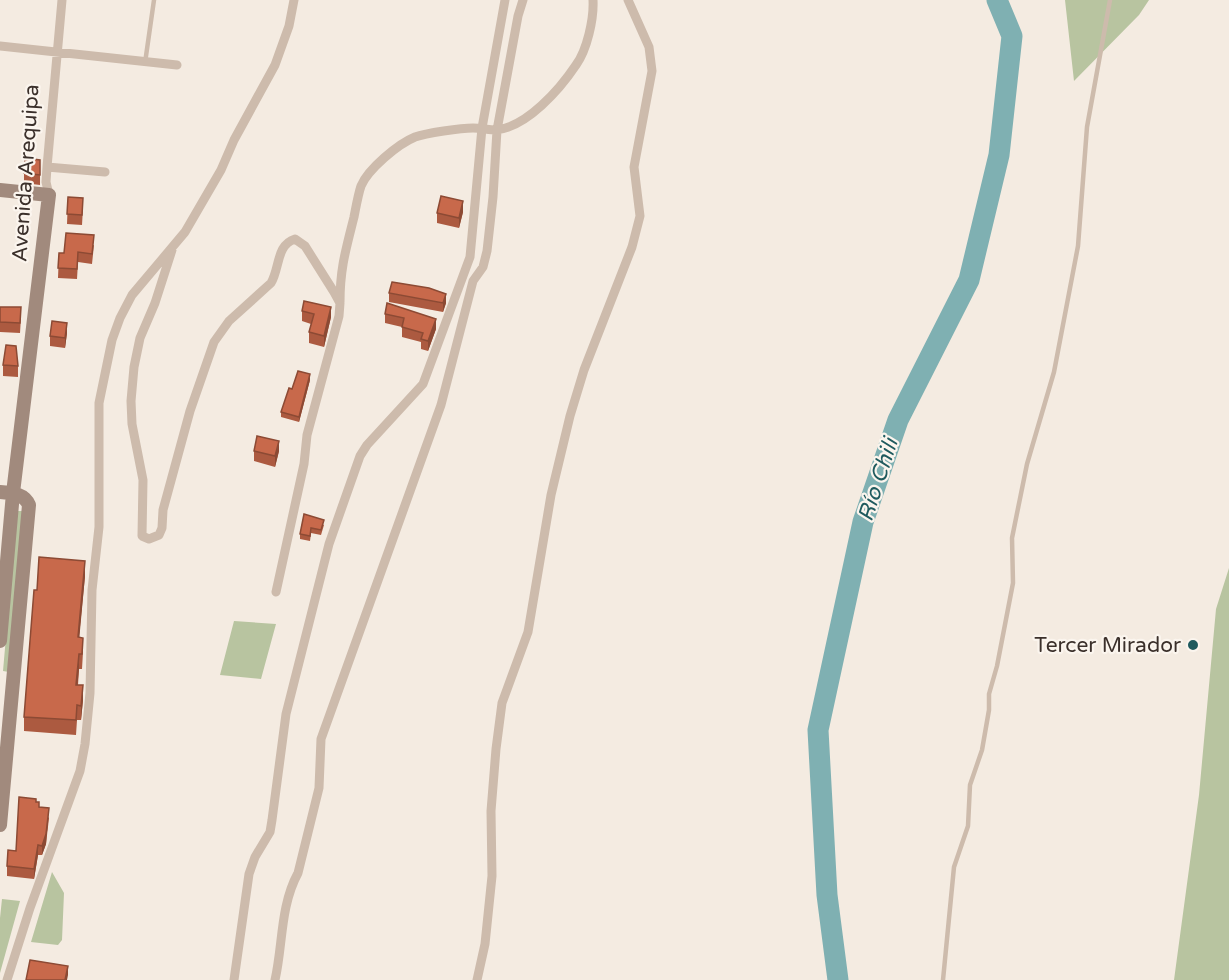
<svg xmlns="http://www.w3.org/2000/svg" width="1229" height="980" viewBox="0 0 1229 980" font-family="'Varela Round',sans-serif">
<style>
.green{fill:#b8c4a0}
.lines{fill:none;stroke-linecap:round;stroke-linejoin:round}
.river{stroke:#7fb0b2;stroke-width:21}
.lane{stroke:#cdbbac;stroke-width:4.5}
.street{stroke:#cdbbac;stroke-width:9}
.secondary{stroke:#a18a7d;stroke-width:14}
.wall{fill:#ac5a40}
.shaded-wall{fill:#8c4a34}
.building{fill:#c8694b;stroke:#8c4a34;stroke-width:1.5}
.poi-dot{fill:#1f5a5e;stroke:#fbf5ee;stroke-width:2}
.labels{text-anchor:middle;dominant-baseline:central;stroke-width:4.5;stroke-linejoin:round;paint-order:stroke}
.street-label{font-size:21px;fill:#3b302b;stroke:#fbf5ee}
.poi-label{font-size:21px;fill:#3b302b;stroke:#fbf5ee;text-anchor:end}
.water-label{font-size:22px;font-style:italic;fill:#1f5a5e;stroke:#fbf5ee}
</style>
<rect width="100%" height="100%" fill="#f4ebe1"/>
<path class="green" d="M1065,0H1149L1139,15L1074,81Z
M17,511H23L9,672L3,671Z
M1229,568V980H1174L1199,795L1216,609Z
M234,621L276,624L261,679L220,675Z
M52,872L64,893L62,940L58,945L31,942Z
M2,899L20,901L0,973V918Z"/>
<g class="lines">
<path class="river" d="M838,980L827,895L818,730L863,522L898,420L969,280L999,155L1012,36L997,0"/>
<path class="lane" d="M145,63L154,0
M943,980L954,867L968,826L970,785L982,750L989,710V694L997,666L1013,583L1012,538L1027,464L1054,372L1078,246L1087,127L1110,0"/>
<path class="street" d="M0,46L177,65
M47,167L105,172
M49,195L46,182L47,167L62,0
M172,250L155,303L140,338L134,367L131,401L132,424L143,480L142,536L149,539L159,535L162,528L163,510L190,411L214,342L229,321L271,283C280,268 276,245 295,239L305,246L334,292L340,303L339,316L307,435L304,464L276,592
M340,302C340,268 346,249 354,217C356,207 358,195 361,186C368,169 398,144 415,137C426,133 461,128 473,128C481,128 489,130 496,130C527,127 560,89 576,65C587,50 594,19 593,0
M7,980L30,908L80,771L85,744L90,693L92,590L99,527V403L112,340L120,318L132,295L185,232L221,170L234,140L275,65L289,26L294,0
M234,980L249,874L255,857L270,832L272,820L286,714L329,544L360,456L367,445L423,384L470,257L482,128L505,0
M275,980C283,945 280,906 298,873L319,788L321,739L441,405L473,281L483,267L487,251L493,197L497,130L518,16L523,0
M477,980L485,944L492,876L491,811L496,749L502,703L528,632L551,495L570,416L584,370L632,247L640,216L634,167L652,71L649,47L628,0"/>
<path class="secondary" d="M0,190L49,195L13,493L0,641
M0,492C11,493 24,493 29,505L0,825"/>
</g>
<path class="wall" d="M40,160V185L24,183V173Z
M68,197L83,208L82,225L67,224Z
M463,212L459,228L437,223V213Z
M94,245L92,264L78,262L77,279L58,278L59,253H64Z
M389,293L446,303L443,312L389,302Z
M387,303L436,329L428,351L421,349V342L402,337V327L385,323V314Z
M0,307L21,317L20,333L0,332Z
M302,311L331,317L324,347L309,343V332L311,324L302,321Z
M67,333L65,348L50,346V336Z
M3,365L18,366V377L3,376Z
M310,380L299,422L281,417V412L292,389Z
M254,451H279L275,467L254,461Z
M304,514L324,525L321,535L311,533L310,541L300,539V534Z
M85,576L79,637L83,652L82,669H79L78,685L83,700L81,720H77L76,735L24,731V717L37,590Z
M36,802L39,807L49,818L46,844L42,855H38L34,879L7,876V866L16,851Z"/>
<path class="shaded-wall" d="M463,201V212L459,228V218Z
M446,294V303L443,312V303Z
M331,307V317L324,347V336Z
M436,319V329L428,351V341Z
M67,323V333L65,348V338Z
M310,374V380L299,422V417Z
M279,441V451L275,467V456Z
M85,561V576L78,652V637Z
M79,654V669L76,699V685Z
M83,685V700L81,720V706Z
M49,808L46,844L42,855V846Z
M38,845V855L34,879V869Z
M68,966V975L67,980H65Z"/>
<path class="building" d="M25,158L40,160V175L24,173Z
M441,196L463,201L459,218L437,213Z
M68,197L83,198L82,215L67,214Z
M66,233L94,235L92,254L78,252L77,269L58,268L59,253H64Z
M392,282L429,288L446,294L443,303L389,293Z
M304,301L331,307L324,336L309,332L314,314L302,311Z
M387,303L436,319L428,341L421,339L423,333L402,327L404,318L385,314Z
M0,307H21L20,323L0,322Z
M52,321L67,323L65,338L50,336Z
M6,345L16,346L18,366L3,365Z
M298,371L310,374L299,417L281,412L289,388L292,389Z
M257,436L279,441L275,456L254,451Z
M304,514L324,520L321,530L311,528L310,536L300,534Z
M39,557L85,561L78,637L83,638L82,654H79L76,685H83L81,706L77,705L76,720L24,717L34,590H37Z
M19,797L36,799V802H39V807L49,808L46,834L42,846L38,845L34,869L7,866L8,850L16,851Z
M30,960L68,966L65,980H26Z"/>
<circle class="poi-dot" cx="1193" cy="645" r="6"/>
<g class="labels">
<g class="street-label">
<text transform="translate(26 173) rotate(-86)">Avenida Arequipa</text>
</g>
<g class="poi-label">
<text x="1181" y="645">Tercer Mirador</text>
</g>
<g class="water-label">
<text transform="translate(878 480) rotate(-72)">Río Chili</text>
</g>
</g>
</svg>
